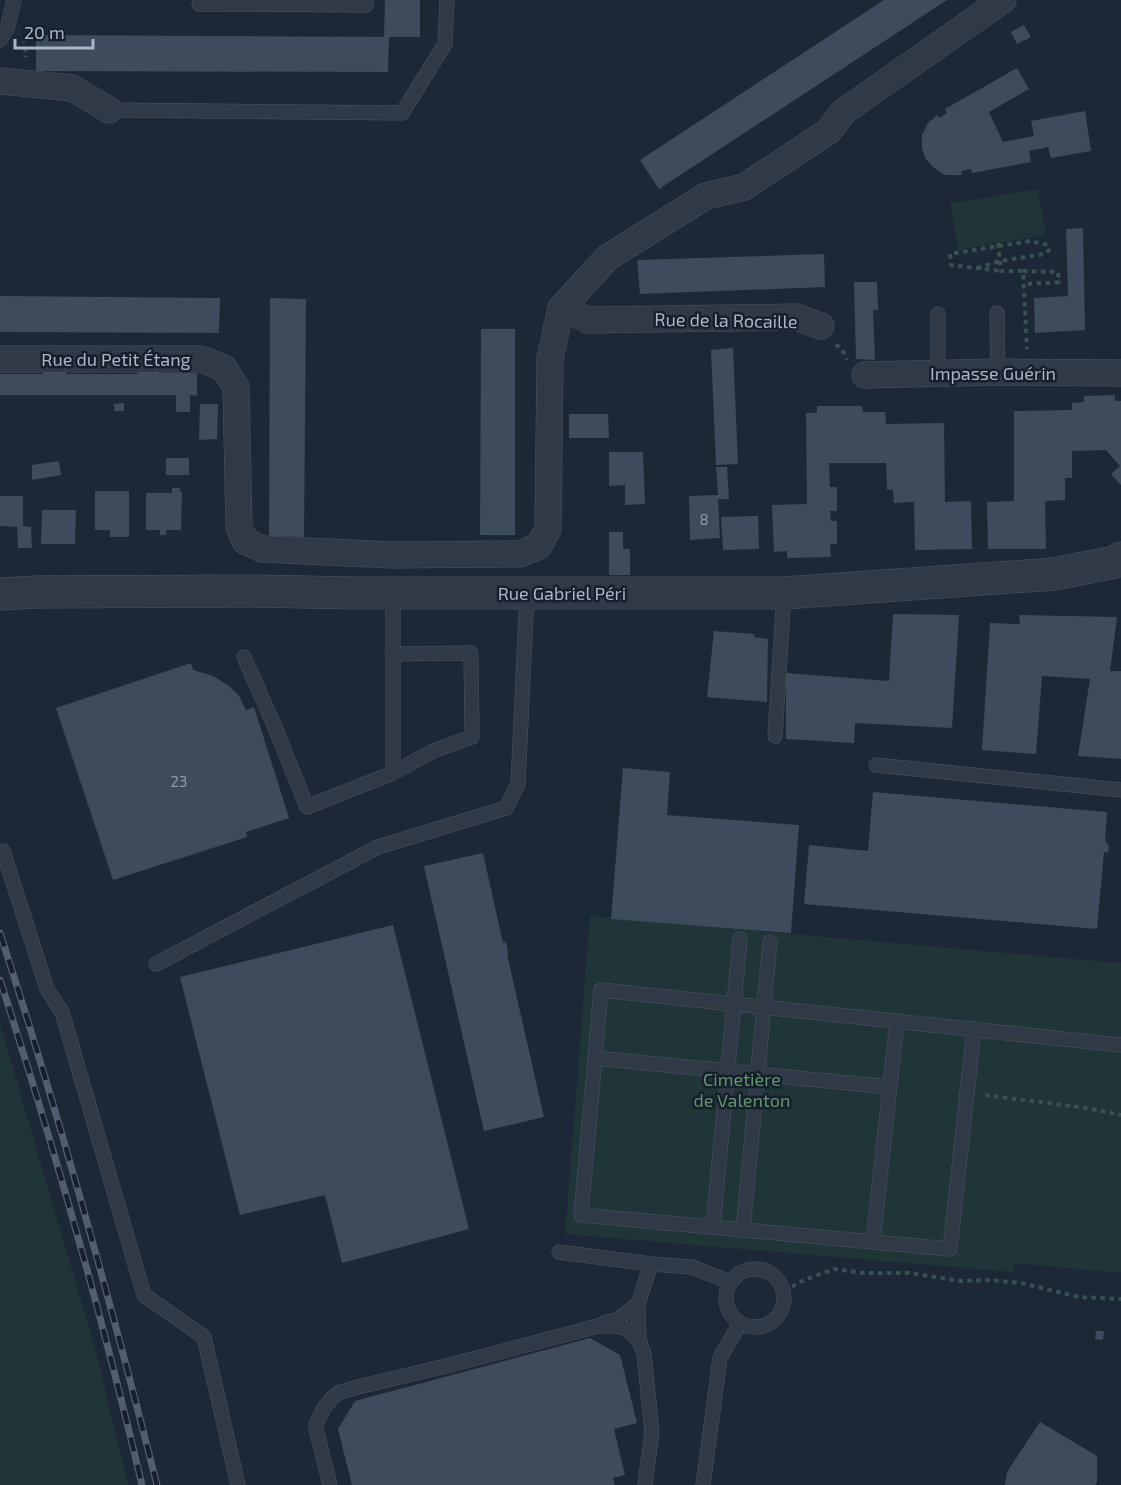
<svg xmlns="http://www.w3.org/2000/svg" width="1121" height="1485" viewBox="0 0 1121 1485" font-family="'Exo 2',sans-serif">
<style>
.green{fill:#1f3538}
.building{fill:#3e4b5c}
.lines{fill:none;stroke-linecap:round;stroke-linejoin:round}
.service-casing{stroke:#4b5562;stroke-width:15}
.minor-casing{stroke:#4b5562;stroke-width:27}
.tertiary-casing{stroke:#4b5562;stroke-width:33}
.path{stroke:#395152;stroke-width:4;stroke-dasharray:4.5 4.5;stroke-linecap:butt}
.service{stroke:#303a47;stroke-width:14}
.minor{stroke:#303a47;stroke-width:26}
.tertiary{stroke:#303a47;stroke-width:32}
.rail-casing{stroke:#525e6f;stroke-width:7}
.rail{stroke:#161f2b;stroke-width:4.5;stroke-dasharray:14;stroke-linecap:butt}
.labels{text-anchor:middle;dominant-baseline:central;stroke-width:5;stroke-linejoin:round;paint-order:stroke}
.number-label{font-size:15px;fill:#8f9aab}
.street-label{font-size:18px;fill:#aab5c5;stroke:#161f2b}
.park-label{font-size:18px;fill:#60966c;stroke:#161f2b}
</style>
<rect width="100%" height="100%" fill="#1d2836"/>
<path class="green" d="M1038,189L1046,235L958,250L950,204Z
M590,916L1121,963V1273L1014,1263L1013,1272L565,1234Z
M0,1024L97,1355L128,1485H0Z"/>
<path class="building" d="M385,0H420V37H389L388,72L36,71V35L384,37Z
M884,0H947L659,189L640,160Z
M1024,25L1031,37L1017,44L1011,32Z
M1017,68L1029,89L989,112L1003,142L1034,136L1031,121L1085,111L1091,151L1051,158L1048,147L1039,149L1029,151L1031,162L972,173L971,169L961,171L962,175H945L934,168L925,158L922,148V135L928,123L937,115L939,118L947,113L945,109Z
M1083,228L1085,330L1035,333L1034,298L1068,296L1066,229Z
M824,254L825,287L640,294L637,260Z
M854,282H877L878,310H873L875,360L856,359Z
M0,296L220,298L219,333L0,332Z
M270,298L306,299L304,537L269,536Z
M481,329H515V535H480Z
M733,348L738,464L716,465L711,350Z
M159,370L158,373H197V396L190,395V412H176V395H0V374H43V371L66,372V374H137L138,371Z
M1115,395V401H1121V485L1111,474L1120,466L1106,450L1072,451V478H1065V500L1045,501L1046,549H988L987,502L1014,501V411L1072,410V403L1084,402V396Z
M124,403V411H114V404Z
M200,404H218L217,439L199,440Z
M817,406H862L863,412H885L886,424L944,423L945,502L971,501L972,549L915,550L914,502L894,503L893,490H887L886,463H829L830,487H837V511H830L831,521H837V544H830L831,557L787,558V551L774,552L772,505L807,504L806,413H817Z
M569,414H608L609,438H569Z
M609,452H643L645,504L625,505V485L609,486Z
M166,458H189V475H166Z
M59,461L61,475L32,480V465Z
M716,467H727L729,499H718L720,538L690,540L689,496L718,495Z
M172,488H180V492H182L181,530H166V535H160V530H146V493H172Z
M95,491H129V537H110V530H95Z
M0,496H23V526L31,527L32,548H18L17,527L0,526Z
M42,510H76L75,544H41Z
M758,516L759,549L723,550L721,517Z
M609,532H623V549H630V575H609Z
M893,614L959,615L952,728L855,723L854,743L786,739V673L889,681Z
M1019,615L1117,617L1110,671H1121V759L1078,756L1090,679L1042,676L1036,754L982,750L990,623L1020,624Z
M714,631L754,634V637L768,639L767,702L707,697Z
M191,663L193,670L213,676L229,686L239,696L246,710L254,707L289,818L246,832L247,837L113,880L56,708Z
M623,768L670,772L667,815L799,825L791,933L611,919Z
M873,792L1107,812L1105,840L1109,846L1108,853L1104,852L1097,929L804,904L809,845L868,851Z
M483,853L503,943L506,942L508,954H507L544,1117L484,1131L424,866Z
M393,925L469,1229L342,1263L325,1195L240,1215L180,977Z
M1096,1331H1104L1103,1340L1095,1339Z
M590,1338L620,1355L637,1423L614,1429L625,1475L613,1478L615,1485H352L338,1429L355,1401Z
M1040,1422L1097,1456V1482L1095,1485H1005L1007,1472Z"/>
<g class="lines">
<defs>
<path id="service" d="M199,4L366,5V0
M0,40L7,29L14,0
M109,110L402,113L445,44L447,0
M997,313L998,372
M938,373V314
M393,593V773
M244,657L274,725L307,807L393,773L433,751L472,737L471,653L392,654
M775,736L784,593
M876,765L1121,790
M3,851L47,989L62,1012L144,1295L204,1337L238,1485
M156,964L378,847L506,808L518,784L527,593
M974,1029L950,1249L581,1215L601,990L1121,1045
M595,1058L890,1087
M713,1227L740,939
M743,1230L770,942
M873,1242L897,1021
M559,1252L651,1264L692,1267L730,1282
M726 1298a29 29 0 1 1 58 0a29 29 0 1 1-58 0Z
M604,1323L618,1319L638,1304
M639,1342L638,1304L651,1264
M330,1485L316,1429V1424L324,1408L331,1399L338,1393L358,1387L450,1365L598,1326H616L625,1328L639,1340L644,1354L652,1432L645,1485
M703,1485L720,1358L740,1323"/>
<path id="minor" d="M0,81L72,88L109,110
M561,308L588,320L796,317L821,326
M0,359H201L224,368L236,387L239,527L245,541L262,549L392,555L520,554L539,546L548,529L550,359L561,308L607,258L706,196L744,187L829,131L843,112L1003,0
M865,375L998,372L1121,373"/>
<path id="tertiary" d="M0,594L36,592L251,591L355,593H784L1054,574L1115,562L1121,558"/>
</defs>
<use href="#service" class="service-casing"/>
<use href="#minor" class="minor-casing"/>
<use href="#tertiary" class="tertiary-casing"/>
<path class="path" d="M24,38L26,57
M998,243L1001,271H1023L1027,349
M977,268L1000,261L1045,254L1049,250L1048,245L1030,241L950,254L951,265L1001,271
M1023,271L1058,272L1059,282C1047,284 1036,282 1024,285
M836,344L844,353L847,360
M985,1095L1087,1108L1121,1115
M784,1291L804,1280L834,1269L864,1273H911L960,1281L990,1280L1021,1283L1079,1297L1121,1299"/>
<use href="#service" class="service"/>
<use href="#minor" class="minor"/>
<use href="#tertiary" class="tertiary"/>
<defs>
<path id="rail" d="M0,933C59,1115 110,1299 157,1485
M0,980C54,1146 102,1315 142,1485"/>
</defs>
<use href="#rail" class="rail-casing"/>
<use href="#rail" class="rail"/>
</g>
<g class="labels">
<g class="number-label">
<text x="704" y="519">8</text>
<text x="179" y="781">23</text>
</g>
<g class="street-label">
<text transform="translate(726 320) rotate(1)">Rue de la Rocaille</text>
<text x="116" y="359">Rue du Petit Étang</text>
<text x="993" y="373">Impasse Guérin</text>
<text x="562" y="593">Rue Gabriel Péri</text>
</g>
<g class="park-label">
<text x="742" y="1079">Cimetière<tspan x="742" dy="21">de Valenton</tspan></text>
</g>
</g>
<path d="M15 39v9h78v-9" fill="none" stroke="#aab5c5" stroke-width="3"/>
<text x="24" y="39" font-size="18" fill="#aab5c5" stroke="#161f2b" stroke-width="4.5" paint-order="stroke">20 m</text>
</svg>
